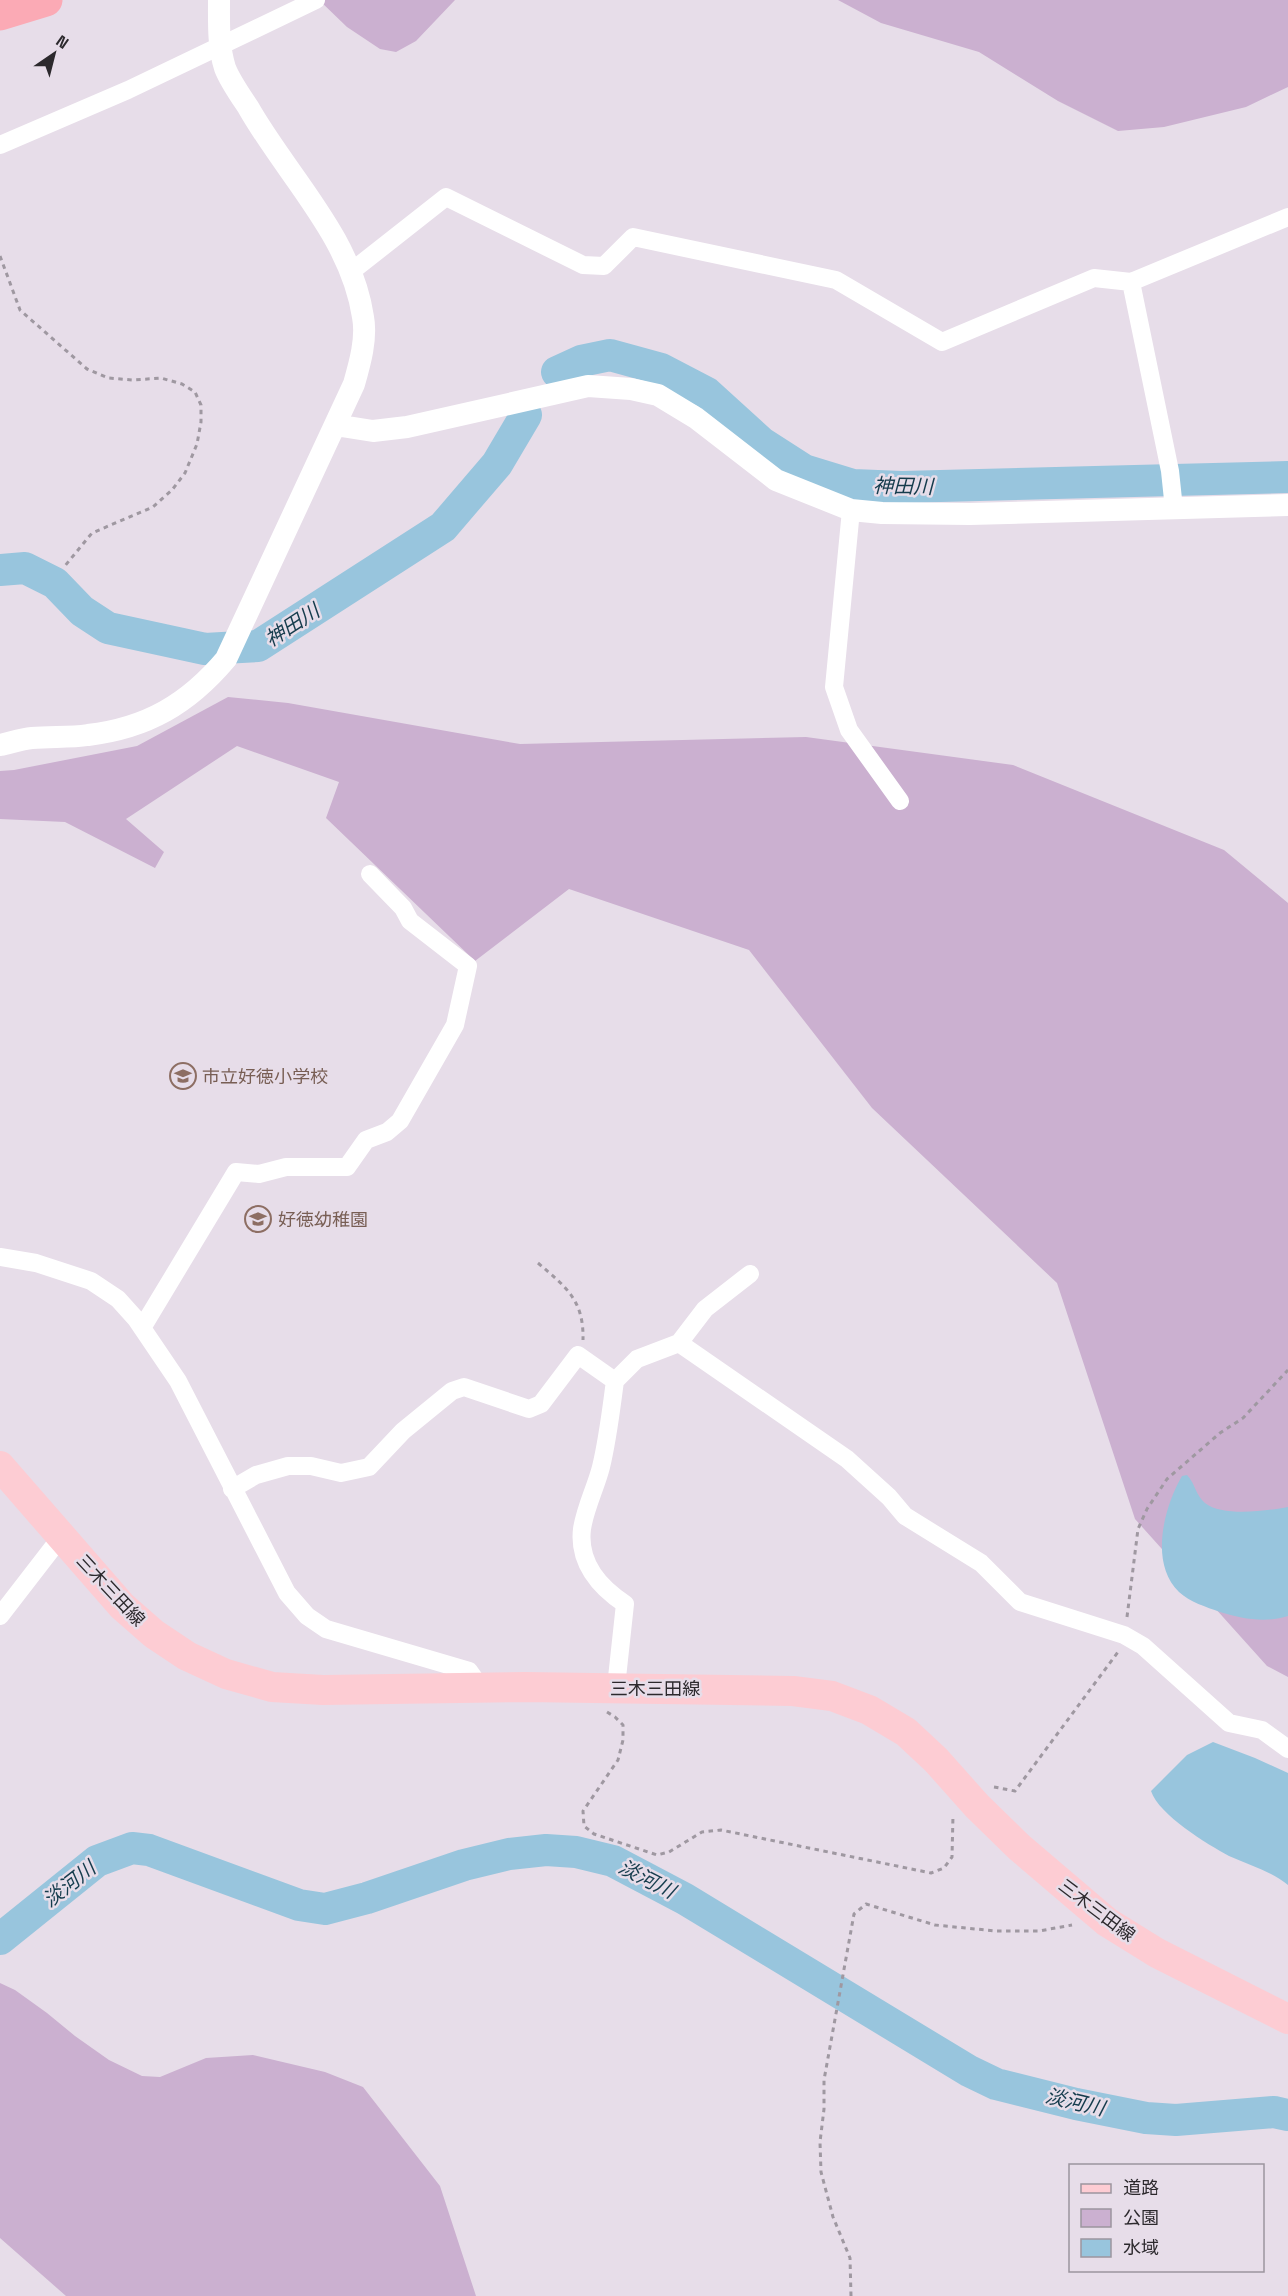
<svg xmlns="http://www.w3.org/2000/svg" width="1288" height="2296" viewBox="0 0 1288 2296" font-family="'Space Grotesk','Noto Sans JP',sans-serif">
<style>
.green{fill:#cbb0d0}
.water{fill:#98c5dd}
.lines{fill:none;stroke-linecap:round;stroke-linejoin:round}
.river{stroke:#98c5dd;stroke-width:32}
.path{stroke:#9f98a1;stroke-width:3;stroke-dasharray:4.5 4.5;stroke-linecap:butt}
.minor{stroke:#fff;stroke-width:18}
.tertiary{stroke:#fff;stroke-width:22}
.primary{stroke:#fdccd3;stroke-width:30}
.motorway{stroke:#fbaab5;stroke-width:33}
.labels{text-anchor:middle;dominant-baseline:central;stroke-width:5;stroke-linejoin:round;paint-order:stroke}
.education-label{font-size:18px;fill:#785e54;stroke:#e7dde9;text-anchor:start}
.street-label{font-size:18px;fill:#2c292d;stroke:#e7dde9}
.water-label{font-size:20px;font-style:italic;fill:#153c4d;stroke:#e7dde9}
</style>
<rect width="100%" height="100%" fill="#e7dde9"/>
<path class="green" d="M319,0H455L416,41L396,52L380,49L347,27Z
M838,0H1288V87L1246,107L1164,127L1118,131L1058,101L979,52L881,23Z
M228,697L288,703L520,744L806,737L1013,765L1224,850L1288,903V1677L1267,1666L1135,1519L1057,1283L872,1108L749,950L569,889L475,961L326,818L339,782L237,746L126,819L164,852L155,868L65,822L0,819V771L14,770L137,746Z
M0,1983L15,1990L47,2013L75,2036L109,2060L142,2076L160,2077L206,2058L253,2055L325,2072L363,2087L440,2186L476,2296H66L0,2238Z"/>
<path class="water" d="M1187,1475C1195,1483 1196,1496 1205,1503C1222,1517 1267,1511 1288,1507V1616C1266,1623 1242,1619 1220,1612C1206,1607 1190,1602 1179,1592C1149,1563 1164,1507 1182,1476Z
M1213,1742L1255,1758L1288,1773V1885C1271,1871 1249,1865 1229,1856C1207,1844 1159,1815 1151,1791L1187,1755Z"/>
<g class="lines">
<path class="river" d="M557,372L581,361L610,355L661,369L707,393L762,443L804,470L853,485L902,487L1288,477
M0,570L25,568L55,583L82,611L108,628L205,649L258,646L443,527L497,464L526,415
M0,1939L97,1861L132,1848L149,1850L299,1905L325,1909L367,1898L464,1865L509,1854L546,1850L576,1852L613,1861L685,1899L969,2071L996,2084L1076,2104L1146,2118L1176,2120L1274,2112L1288,2115"/>
<path class="path" d="M0,256L20,310L87,369L108,378L133,380L161,378L182,384L195,392L201,405V422L197,444L185,473L172,490L153,507L92,533L64,567
M538,1263C566,1287 584,1300 583,1340
M1127,1617L1138,1529L1147,1509L1167,1479L1220,1433L1243,1418L1288,1370
M607,1712L615,1717L623,1725V1740L618,1760L583,1811L584,1826L594,1834L657,1855L669,1852L702,1832L721,1830L931,1873L944,1868L952,1857L953,1815
M994,1787L1015,1791L1118,1652
M851,2296L850,2258L833,2217L821,2172L820,2142L824,2109V2080L854,1914L866,1904L935,1925L996,1931H1039L1072,1925"/>
<path class="minor" d="M0,145L128,90L316,0
M352,271L446,197L583,265L604,266L633,237L836,280L942,342L1094,278L1131,282L1288,217
M1131,282L1170,471L1174,509
M851,510L834,687L849,730L900,801
M0,1257L36,1263L91,1281L118,1299L136,1319L178,1381L287,1593L307,1616L326,1629L469,1671L481,1688
M142,1328L236,1172L259,1174L286,1167H347L366,1140L387,1132L400,1121L455,1025L468,966L410,921L403,908L370,874
M679,1343L847,1459L889,1497L905,1516L981,1563L1020,1602L1124,1635L1143,1646L1229,1723L1262,1730L1288,1749
M615,1381C611,1410 608,1438 601,1467C596,1487 585,1508 582,1529C578,1562 599,1587 625,1604L616,1687
M232,1489L256,1475L288,1466H311L341,1473L369,1467L403,1431L452,1391L464,1387L529,1409L541,1404L578,1355L615,1381L637,1359L679,1343L705,1309L750,1274
M0,1616L61,1537"/>
<path class="tertiary" d="M335,425L373,431L407,427L588,386L631,389L658,395L696,418L776,480L851,510L882,513L970,514L1288,505
M0,745C10,743 21,739 32,738C50,736 69,738 88,735C147,728 188,704 226,659L354,384C360,363 367,338 363,317C351,236 287,176 248,107C240,95 230,81 225,68C218,46 219,23 219,0"/>
<path class="primary" d="M0,1466L122,1606L154,1634L187,1656L226,1674L272,1687L323,1690L525,1687L793,1691L832,1696L869,1710L906,1732L936,1760L977,1806L1019,1847L1107,1922L1157,1953L1288,2019"/>
<path class="motorway" d="M0,14L46,0"/>
</g>
<defs>
<symbol id="school-ring" viewBox="-11 -11 22 22"><circle r="9.5" fill="#e7dde9" stroke="#8d6e63" stroke-width="1.5"/><path d="M0-5L7-2L0 1L-7-2ZM-4 1L0 2.5L4 1V4Q0 6-4 4Z" fill="#8d6e63"/></symbol>
</defs>
<g fill-rule="evenodd">
<use href="#school-ring" x="168" y="1061" width="30" height="30"/>
<use href="#school-ring" x="243" y="1204" width="30" height="30"/>
</g>
<g class="labels">
<g class="education-label">
<text x="202" y="1076">市立好徳小学校</text>
<text x="278" y="1219">好徳幼稚園</text>
</g>
<g class="street-label">
<text transform="translate(111 1590) rotate(47)">三木三田線</text>
<text x="655" y="1688">三木三田線</text>
<text transform="translate(1097 1910) rotate(37)">三木三田線</text>
</g>
<g class="water-label">
<text transform="translate(903 486) rotate(1)">神田川</text>
<text transform="translate(292 625) rotate(-33)">神田川</text>
<text transform="translate(647 1879) rotate(27)">淡河川</text>
<text transform="translate(69 1884) rotate(-38)">淡河川</text>
<text transform="translate(1075 2102) rotate(13)">淡河川</text>
</g>
</g>
<rect x="1069" y="2164" width="195" height="108" fill="#e7dde9" stroke="#9c959e" stroke-width="1.5"/>
<rect x="1081" y="2184" width="30" height="9" fill="#fdccd3" stroke="#9c959e" stroke-width="1.5"/>
<text x="1123" y="2194" font-size="18" fill="#2c292d">道路</text>
<rect x="1081" y="2209" width="30" height="18" fill="#cbb0d0" stroke="#9c959e" stroke-width="1.5"/>
<text x="1123" y="2224" font-size="18" fill="#2c292d">公園</text>
<rect x="1081" y="2239" width="30" height="18" fill="#98c5dd" stroke="#9c959e" stroke-width="1.5"/>
<text x="1123" y="2254" font-size="18" fill="#2c292d">水域</text>
<g transform="translate(54 54) rotate(35)" stroke="#e7dde9" stroke-width="4.5" paint-order="stroke">
<path d="M0-4.5L10 22L0 15L-10 22Z" fill="#2c292d"/>
<text y="-9" font-size="16" font-weight="bold" text-anchor="middle" fill="#2c292d">N</text>
</g>
</svg>
